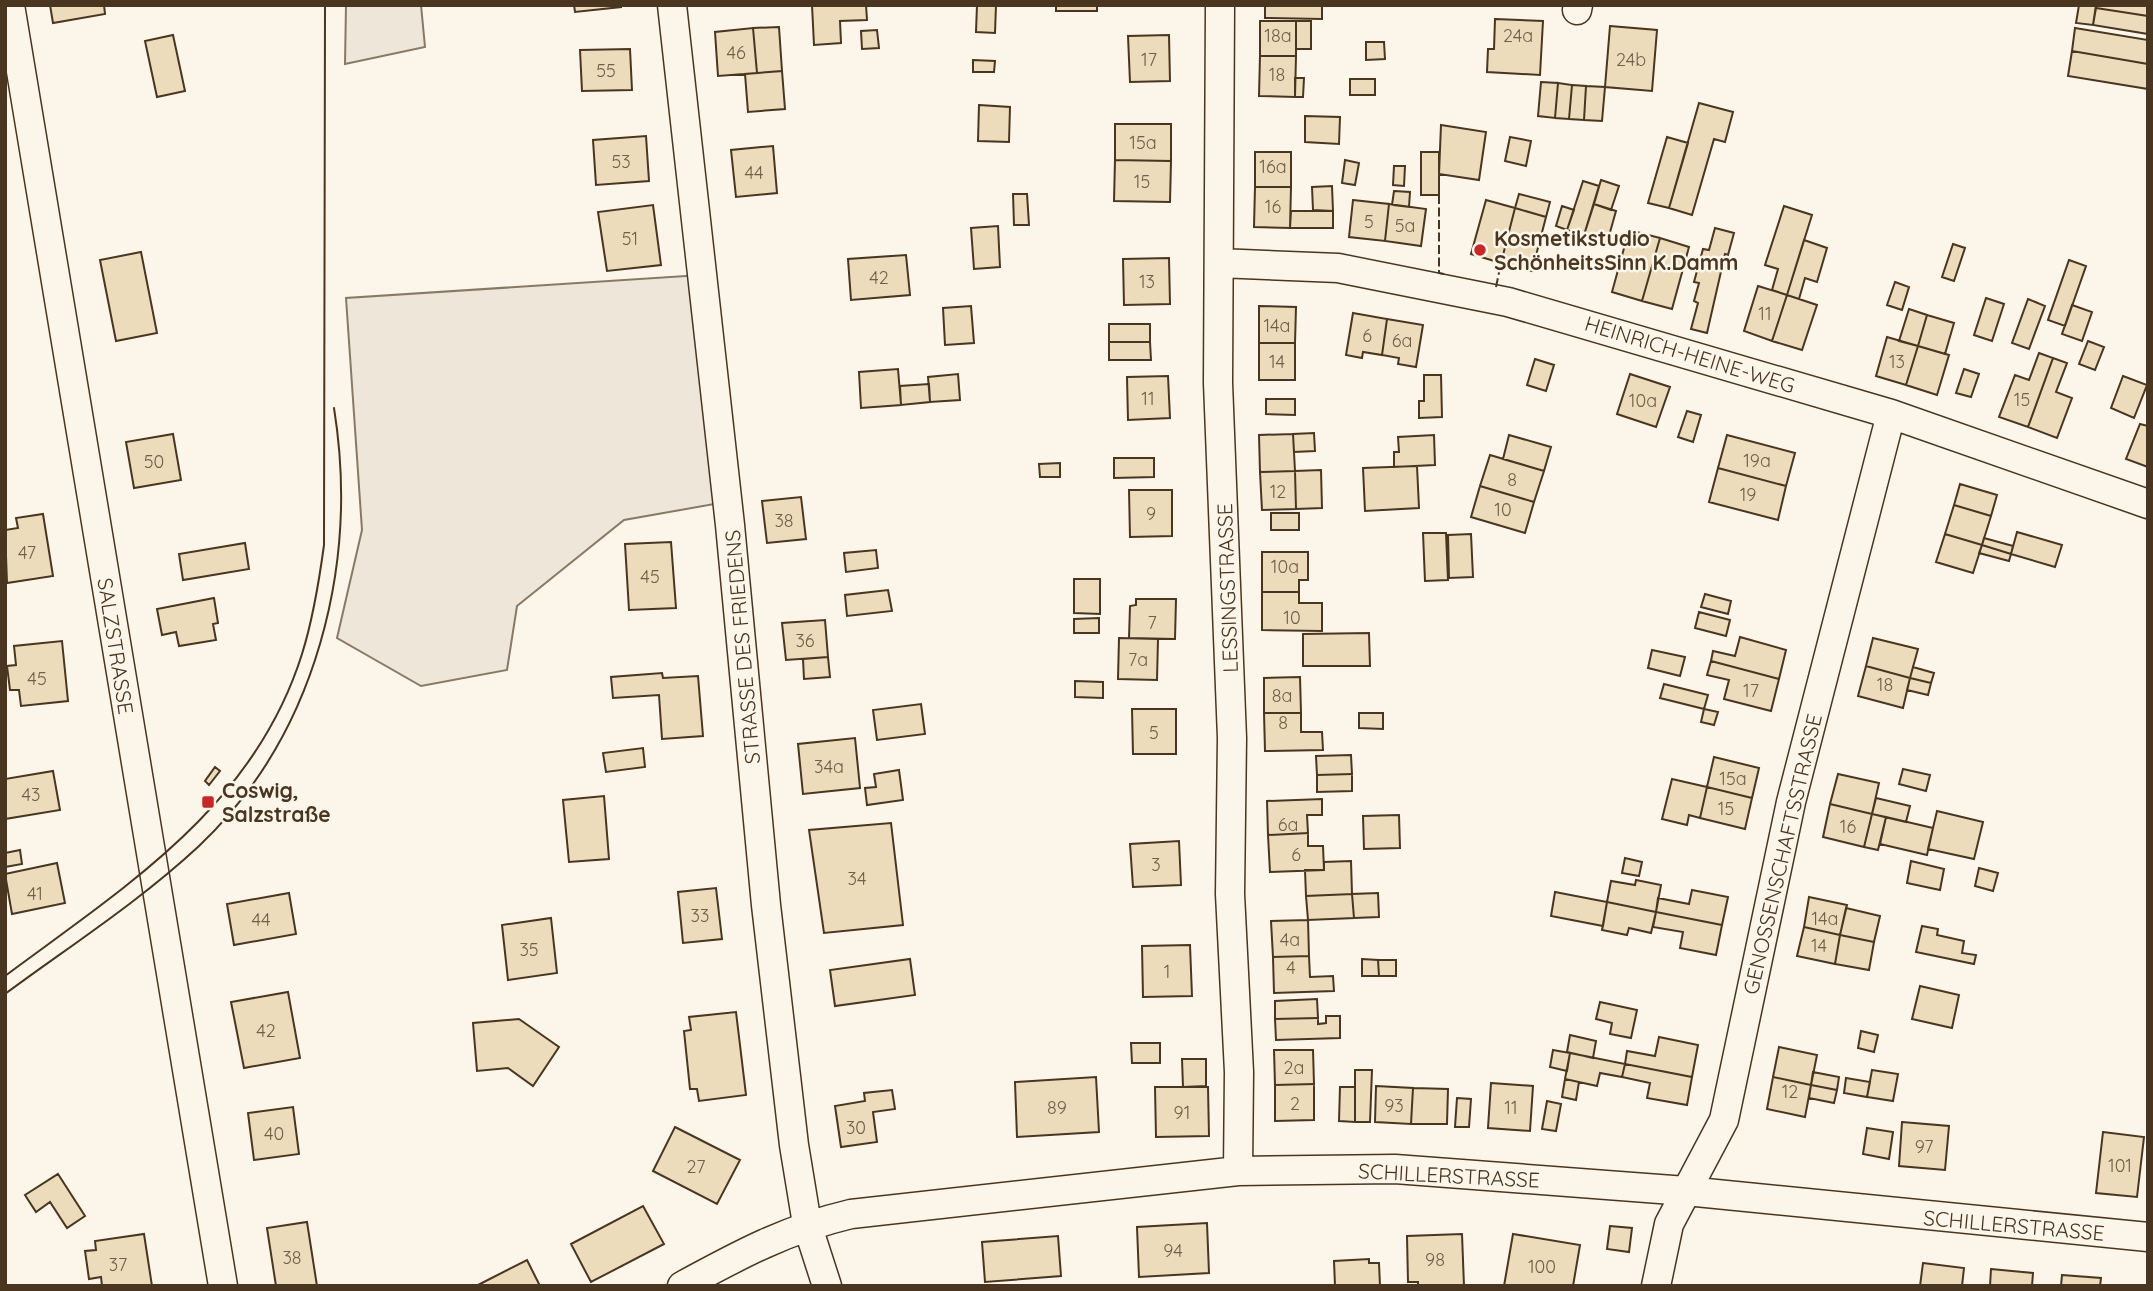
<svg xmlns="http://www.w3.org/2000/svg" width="2153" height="1291" viewBox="0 0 2153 1291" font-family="Quicksand,sans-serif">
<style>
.green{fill:#ede6d9;stroke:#887966;stroke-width:2}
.building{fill:#ecdcbc;stroke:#4a3520;stroke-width:2}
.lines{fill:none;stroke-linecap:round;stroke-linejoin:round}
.minor-casing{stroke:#4a3520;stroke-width:31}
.minor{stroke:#fbf6e9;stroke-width:28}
.tram{stroke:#4a3520;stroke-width:2}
.fence{stroke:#4a3520;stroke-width:2;stroke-dasharray:9 3.5;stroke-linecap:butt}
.poi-dot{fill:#c62828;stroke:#fbf6e9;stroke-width:2.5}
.labels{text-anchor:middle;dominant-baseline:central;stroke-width:5;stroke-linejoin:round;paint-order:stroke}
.number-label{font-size:18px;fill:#725f47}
.poi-label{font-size:21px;font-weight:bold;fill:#4a3520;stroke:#fbf6e9;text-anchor:start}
.street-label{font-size:21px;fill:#4a3520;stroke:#fbf6e9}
</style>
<rect width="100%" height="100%" fill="#fbf6e9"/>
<path class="green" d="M346,5H421L425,47L345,64Z
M701,275L720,503L624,520L517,606L507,670L421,686L337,638L362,530L346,298Z"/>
<path class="building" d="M50,5H104L105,14L53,23Z
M574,5H621V7L575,12Z
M812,5H866L867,20L840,21L841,43L814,45Z
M977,5H996L995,33L976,32Z
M1056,5H1097V11H1056Z
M1265,5H1322V19L1265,18Z
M2079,5H2096L2093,25L2076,23Z
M2096,5H2148V16L2096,8Z
M2096,8L2148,16V34L2093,25Z
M1495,19L1543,21L1540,75L1487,72L1488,49H1494Z
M1260,21H1296V56H1260Z
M1296,21H1311V49H1296Z
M1610,26L1657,30L1652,91L1605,87Z
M779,27L782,71L757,73L753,28Z
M753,28L757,73L718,76L715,32Z
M2075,28L2148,40V64L2072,51Z
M877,30L879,48L862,49L861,31Z
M173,35L185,91L157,97L145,41Z
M1169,35L1170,81L1130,82L1128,36Z
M1366,42H1384L1385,59L1366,60Z
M630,49L632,90L582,91L580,50Z
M2072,51L2148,64V89L2068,76Z
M1260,56H1296L1295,97L1259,96Z
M973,60L995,61L994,72H973Z
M782,71L785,109L748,112L745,74Z
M1295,78H1304L1303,97H1295Z
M1350,79H1375V95H1350Z
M1541,82L1558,83L1555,118L1538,116Z
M1558,83L1572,85L1569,119L1555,118Z
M1572,85L1586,86L1584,120L1569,119Z
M1586,86L1605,87L1602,121L1584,120Z
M1699,103L1733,112L1725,142L1714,139L1692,215L1669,208Z
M979,105L1010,107L1009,142L978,141Z
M1305,116L1340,117L1339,144L1305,142Z
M1115,124H1171V161L1115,160Z
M1441,125L1486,132L1479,180L1439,174Z
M646,136L649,181L596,185L593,140Z
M1510,137L1531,141L1526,166L1505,161Z
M1667,137L1688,143L1669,208L1648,203Z
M773,146L777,193L736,197L731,150Z
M1255,152H1291V187H1255Z
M1421,152H1439V195H1421Z
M1115,160L1171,161L1170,202L1114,201Z
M1345,160L1359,163L1355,185L1342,183Z
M1394,166H1405L1404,186L1393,185Z
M1601,180L1619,186L1611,210L1594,204Z
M1583,181L1599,186L1584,235L1567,230Z
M1332,186L1333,211L1313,210L1312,187Z
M1255,187H1291L1290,228L1254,227Z
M1394,191L1410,192L1409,207L1392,205Z
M1013,194H1027L1029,225H1014Z
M1519,194L1550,202L1546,217L1515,208Z
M1353,200L1389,204L1385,241L1349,237Z
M1486,200L1515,208L1501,263L1471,254Z
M1389,204L1426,209L1421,246L1385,241Z
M1594,204L1616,211L1607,243L1584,235Z
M653,205L661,265L607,271L598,212Z
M1562,206L1574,210L1567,230L1556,226Z
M1784,206L1812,215L1787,295L1772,290L1778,269L1765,265Z
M1515,208L1546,217L1532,271L1501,263Z
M1291,211H1333V228H1290Z
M998,226L1000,267L974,269L971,228Z
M1715,228L1734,233L1728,255L1725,254L1707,333L1691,329L1698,303L1694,301L1699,283L1694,282L1703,249L1709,250Z
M1629,230L1660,238L1642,301L1612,292Z
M1660,238L1689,247L1672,309L1642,301Z
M1804,240L1827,248L1817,282L1805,278L1799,299L1787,295Z
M1953,244L1965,248L1954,281L1942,277Z
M141,252L157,333L116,341L100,260Z
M906,255L910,295L851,300L848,259Z
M1169,258L1170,304L1124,305L1123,259Z
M2069,260L2086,266L2065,326L2048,320Z
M1895,282L1909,287L1902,310L1887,305Z
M1758,286L1787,295L1772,341L1744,331Z
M1787,295L1817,305L1802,350L1772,341Z
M1986,298L2004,304L1992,341L1974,335Z
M2028,299L2045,306L2029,349L2012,343Z
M2072,305L2092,312L2082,341L2062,334Z
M971,306L974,343L945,345L943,308Z
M1259,306L1296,307L1295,343H1259Z
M1909,309L1927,315L1918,346L1899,341Z
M1353,313L1387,319L1382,355L1363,352L1362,358L1346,355Z
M1927,315L1954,323L1945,354L1918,346Z
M1387,319L1423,325L1416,367L1398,364L1399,358L1382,355Z
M1109,324H1150V342H1109Z
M1887,337L1918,346L1906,385L1876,376Z
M2088,341L2104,347L2095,370L2079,364Z
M1109,342H1150L1151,360H1109Z
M1259,343H1295V380H1259Z
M1918,346L1949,355L1937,395L1906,385Z
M2039,353L2053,358L2028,427L1999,417L2015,375L2029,380Z
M2053,358L2067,363L2056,392L2072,398L2057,438L2028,427Z
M1535,359L1554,365L1546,391L1527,385Z
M898,369L901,405L861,408L859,372Z
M1964,369L1979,374L1971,397L1956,393Z
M958,374L960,400L930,402L928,377Z
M1630,374L1670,387L1656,427L1617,414Z
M1424,375H1441L1442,417L1419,418V401H1424Z
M1168,376L1170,418L1128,420L1127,377Z
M2123,376L2147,385L2134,418L2111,408Z
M929,384L930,402L901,405L900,386Z
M1266,399H1295V415L1266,414Z
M1687,411L1701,415L1693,442L1678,437Z
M2140,424L2148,426V467L2126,459Z
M1314,433L1315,451L1294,452L1293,434Z
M173,434L181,480L134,488L126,442Z
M1293,434L1295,471L1260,472L1259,435Z
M1434,435L1435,465L1394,467V452H1399L1398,437Z
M1509,435L1551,447L1544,471L1503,459Z
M1727,435L1795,453L1786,486L1718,468Z
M1490,455L1544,471L1534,502L1480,486Z
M1114,458H1154V477L1114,478Z
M1060,463V477H1040L1039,464Z
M1417,466L1419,508L1365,511L1363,468Z
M1718,468L1786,486L1778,520L1709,502Z
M1321,470L1322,508L1296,509L1295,471Z
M1295,471L1296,509L1262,510L1260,472Z
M1960,484L1997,495L1991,516L1954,505Z
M1480,486L1534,502L1525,533L1471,517Z
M1129,490H1172V536L1130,537Z
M801,497L806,539L767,543L762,501Z
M1954,505L1991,516L1982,545L1945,534Z
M1271,513H1299V530H1271Z
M43,514L53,576L7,583L5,530L18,528L16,518Z
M2017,532L2062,545L2055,567L2011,554Z
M1423,533H1446L1448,580L1425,581Z
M1471,534L1473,577L1449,578L1448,535Z
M1945,534L1982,545L1973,573L1936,562Z
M1984,538L2013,546L2011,554L1982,545Z
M671,542L676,608L629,610L625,544Z
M245,543L249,569L183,580L179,554Z
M1982,545L2011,554L2009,561L1979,553Z
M876,550L878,568L846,572L844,553Z
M1262,552H1308V580H1299V592H1262Z
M1074,579H1100V614L1074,613Z
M888,590L892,611L847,616L845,595Z
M1262,592H1299V603H1322V631L1262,630Z
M1705,594L1731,601L1728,614L1701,607Z
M214,598L218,623L213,624L216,640L179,646L176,632L162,635L157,609Z
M1136,599H1176L1175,639L1129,638L1130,606L1136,605Z
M1699,612L1730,620L1726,636L1695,628Z
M1099,618V633H1074V619Z
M825,620L828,657L786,660L782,623Z
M1369,633L1370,666H1303V634Z
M1740,637L1786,650L1779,679L1711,661L1713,651L1735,656Z
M1119,638L1158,639L1157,680L1118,679Z
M1873,638L1918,649L1910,678L1866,666Z
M62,641L68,701L21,706L19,690H10L7,666L16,665L14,646Z
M1652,650L1685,657L1680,676L1648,668Z
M828,657L830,677L804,679L803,659Z
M1711,661L1779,679L1771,711L1724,699L1729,680L1707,675Z
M1866,666L1910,678L1903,708L1858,696Z
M1913,667L1934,673L1931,683L1910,678Z
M662,673L663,678L698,676L703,736L662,739L659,695L613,698L611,677Z
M1300,677L1301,713H1264V678Z
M1910,678L1931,683L1928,695L1907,690Z
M1075,681L1103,682V698L1075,697Z
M1664,684L1708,695L1704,709L1660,698Z
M921,704L925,734L877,740L873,710Z
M1132,709H1176V754H1133Z
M1704,709L1718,712L1714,725L1701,722Z
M1264,713H1301V732H1322L1323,750L1265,751Z
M1359,713H1383V729L1359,728Z
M855,738L860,788L803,794L798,744Z
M643,748L645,767L606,772L603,753Z
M1351,755L1352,774L1317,775L1316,756Z
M1714,757L1759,768L1752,798L1707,787Z
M215,767L220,771L209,785L205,781Z
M1903,769L1930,775L1926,791L1899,784Z
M899,770L903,800L867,805L865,788L876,787L874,774Z
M53,771L60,810L5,819V779Z
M1352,774V791L1317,792V775Z
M1838,774L1879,783L1872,814L1830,804Z
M1672,779L1707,787L1700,818L1689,815L1687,825L1662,819Z
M1707,787L1752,798L1745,829L1700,818Z
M604,796L609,859L569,862L563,800Z
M1876,798L1910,806L1906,822L1872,814Z
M1322,799V815H1307L1308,833L1268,835L1267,801Z
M1830,804L1872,814L1864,847L1823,837Z
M1937,811L1983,822L1974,859L1928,849Z
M1872,814L1886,817L1878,850L1864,847Z
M1399,815L1400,848L1364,849L1363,816Z
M1886,817L1933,828L1927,855L1880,844Z
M891,823L903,925L824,933L809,830Z
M1308,833V846H1323L1324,870L1270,872L1268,835Z
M1179,841L1181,885L1133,887L1130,844Z
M20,850L22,864L5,867V853Z
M1625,858L1642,862L1639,876L1622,873Z
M1351,861L1352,894L1306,896L1305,870H1324V862Z
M1911,861L1944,869L1940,890L1907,883Z
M57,863L65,903L12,914L5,874Z
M1979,868L1998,873L1993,891L1975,886Z
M1636,880L1661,885L1656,912L1607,902L1611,881L1635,885Z
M716,888L722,939L683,943L678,892Z
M1692,890L1728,897L1722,925L1656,912L1658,898L1689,904Z
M1555,892L1607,902L1603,926L1551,916Z
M289,893L296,934L234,945L227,904Z
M1378,893L1379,917L1354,918L1352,894Z
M1352,894L1354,918L1308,920L1306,896Z
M1809,897L1847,905L1840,935L1804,927Z
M1607,902L1656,912L1651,933L1629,928L1627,935L1602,930Z
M1846,908L1880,916L1874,942L1840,935Z
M1656,912L1722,925L1716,955L1680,948L1683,932L1653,927Z
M551,918L557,973L508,980L502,925Z
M1308,920L1309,956L1273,957L1271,921Z
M1922,926L1938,929L1937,935L1964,941L1962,953L1976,955L1974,964L1916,952Z
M1804,927L1840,935L1835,964L1797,956Z
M1840,935L1874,942L1869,970L1835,964Z
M1190,945L1192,996L1143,997L1142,946Z
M1309,956L1310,977L1333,976L1334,991L1274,993L1273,957Z
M910,959L915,995L835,1006L830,970Z
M1362,959L1378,960L1379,976H1362Z
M1378,960H1396V976H1379Z
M1920,986L1959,995L1952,1028L1912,1019Z
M288,992L300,1058L244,1068L231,1002Z
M1317,999L1318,1018L1275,1019V1001Z
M1600,1002L1637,1010L1631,1038L1610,1034L1612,1023L1596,1019Z
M736,1012L746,1095L699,1101L697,1089H690L684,1031L691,1030L689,1017Z
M1326,1016H1340V1038L1276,1040L1275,1019L1318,1018V1024L1326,1023Z
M519,1019L559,1047L533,1086L508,1068L477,1071L473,1023Z
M1861,1031L1878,1035L1874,1052L1858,1048Z
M1570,1035L1596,1041L1593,1058L1567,1052Z
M1659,1037L1698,1045L1692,1077L1625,1064L1627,1051L1655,1056Z
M1131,1043H1160V1063H1132Z
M1779,1047L1817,1055L1811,1085L1773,1077Z
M1274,1050H1313L1314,1084L1275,1085Z
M1553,1050L1570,1053L1567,1071L1550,1067Z
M1570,1053L1625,1064L1622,1077L1600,1073L1597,1086L1565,1079Z
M1182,1059H1206V1086L1183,1087Z
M1625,1064L1692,1077L1687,1105L1647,1098L1650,1083L1622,1077Z
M1355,1070H1372L1370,1122H1355Z
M1872,1070L1898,1074L1893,1101L1867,1097Z
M1813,1072L1839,1077L1837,1090L1811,1085Z
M1096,1077L1099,1132L1017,1137L1015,1082Z
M1773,1077L1811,1085L1805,1117L1767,1109Z
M1846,1078L1870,1082L1867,1097L1844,1093Z
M1565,1079L1579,1082L1576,1100L1562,1097Z
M1491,1083L1533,1086L1530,1131L1488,1128Z
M1314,1084V1120L1275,1121V1085Z
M1811,1085L1837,1090L1834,1103L1809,1098Z
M1376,1086L1413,1088L1411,1124L1375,1122Z
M1155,1087H1208L1209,1136L1156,1137Z
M1340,1087H1355V1122L1339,1121Z
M1413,1088L1448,1089L1447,1124H1411Z
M892,1090L895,1109L873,1112L877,1142L841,1147L835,1106L865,1101L864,1093Z
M1457,1098L1471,1099L1469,1127H1455Z
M1547,1101L1561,1104L1556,1131L1542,1129Z
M293,1107L299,1154L254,1160L248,1113Z
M1902,1122L1949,1126L1945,1170L1899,1166Z
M675,1127L740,1160L717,1204L653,1171Z
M1867,1128L1893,1132L1889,1159L1863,1154Z
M2103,1132L2144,1137L2137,1197L2096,1193Z
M58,1174L85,1216L67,1228L50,1202L36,1212L25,1195Z
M643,1206L664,1244L591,1282L571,1244Z
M307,1222L317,1286H276L267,1228Z
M1207,1223L1209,1273L1139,1277L1137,1227Z
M1610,1226L1632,1228L1629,1252L1607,1249Z
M144,1234L152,1286H102L101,1277L89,1279L85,1251L96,1250L95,1241Z
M1462,1234L1464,1286H1418V1282H1408L1407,1236Z
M1513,1234L1580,1245L1573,1286H1504Z
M1058,1236L1061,1276L985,1282L982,1242Z
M1369,1259V1263H1379L1380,1286H1335L1334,1261Z
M527,1260L540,1286H476Z
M1923,1263L1964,1268L1962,1286H1920Z
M1991,1269L2033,1273L2032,1286H1990Z
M2062,1275L2101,1278L2100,1286H2061Z"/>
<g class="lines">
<defs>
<path id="minor" d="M10,5L223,1286
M672,5L730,525L766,905L794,1145L807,1224L827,1286
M1220,5L1218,383L1232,738L1230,894L1239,1072L1238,1171
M1577,10L1578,5
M1219,263L1338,268L1508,302L1891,414L2148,504
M682,1286C739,1255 787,1229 851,1214L1238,1171L1395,1169L1686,1191L2148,1237
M1656,1286L1669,1224L1724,1120L1791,802L1891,414"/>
</defs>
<use href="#minor" class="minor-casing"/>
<use href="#minor" class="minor"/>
<path class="tram" d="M5,976C126,886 254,807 302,654C313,619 319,582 324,545L325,5
M5,994C70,946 140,901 199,846C317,734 359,564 334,408"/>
<path class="fence" d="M1439,195V273L1444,274
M1496,287L1501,263"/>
</g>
<g class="poi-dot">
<circle cx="1480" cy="250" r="7"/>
<rect x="201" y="795" width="14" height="14" rx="3.5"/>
</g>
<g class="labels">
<g class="number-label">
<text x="1278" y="35">18a</text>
<text x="1518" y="35">24a</text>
<text x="736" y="52">46</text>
<text x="1149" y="59">17</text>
<text x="1631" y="59">24b</text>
<text x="606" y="70">55</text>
<text x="1277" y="74">18</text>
<text x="1143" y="142">15a</text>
<text x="621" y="161">53</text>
<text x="1273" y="166">16a</text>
<text x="754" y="172">44</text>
<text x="1142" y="181">15</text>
<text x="1273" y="206">16</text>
<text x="1369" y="221">5</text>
<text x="1405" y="225">5a</text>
<text x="630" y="238">51</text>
<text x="879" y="277">42</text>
<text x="1147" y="281">13</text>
<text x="1765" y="313">11</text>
<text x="1277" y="325">14a</text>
<text x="1367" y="335">6</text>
<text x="1402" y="340">6a</text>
<text x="1277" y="361">14</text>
<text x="1897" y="361">13</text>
<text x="1148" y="398">11</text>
<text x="2022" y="399">15</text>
<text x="1643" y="400">10a</text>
<text x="1757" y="460">19a</text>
<text x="154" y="461">50</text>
<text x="1512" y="479">8</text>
<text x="1278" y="491">12</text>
<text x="1748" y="494">19</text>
<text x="1503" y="509">10</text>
<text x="1151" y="513">9</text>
<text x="784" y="520">38</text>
<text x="27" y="552">47</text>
<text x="1285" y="566">10a</text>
<text x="650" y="576">45</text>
<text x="1292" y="617">10</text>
<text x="1152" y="622">7</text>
<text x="805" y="640">36</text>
<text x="1138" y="659">7a</text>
<text x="37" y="678">45</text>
<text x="1885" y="684">18</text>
<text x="1751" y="690">17</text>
<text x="1282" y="695">8a</text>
<text x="1283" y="722">8</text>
<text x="1154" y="732">5</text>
<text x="829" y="766">34a</text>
<text x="1733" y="778">15a</text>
<text x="31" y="794">43</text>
<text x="1726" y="808">15</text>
<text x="1288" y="824">6a</text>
<text x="1848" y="826">16</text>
<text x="1296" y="854">6</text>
<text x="1156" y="864">3</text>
<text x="857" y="878">34</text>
<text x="35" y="893">41</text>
<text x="700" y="915">33</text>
<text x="1825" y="918">14a</text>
<text x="261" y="919">44</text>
<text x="1290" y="939">4a</text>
<text x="1819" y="945">14</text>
<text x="529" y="949">35</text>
<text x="1291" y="967">4</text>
<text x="1167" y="971">1</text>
<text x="266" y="1030">42</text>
<text x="1294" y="1067">2a</text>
<text x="1790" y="1091">12</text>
<text x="1295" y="1103">2</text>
<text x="1394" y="1105">93</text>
<text x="1057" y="1107">89</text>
<text x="1511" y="1107">11</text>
<text x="1182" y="1112">91</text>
<text x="856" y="1127">30</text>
<text x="274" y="1133">40</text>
<text x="1924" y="1146">97</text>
<text x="2120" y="1165">101</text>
<text x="696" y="1166">27</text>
<text x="1173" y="1250">94</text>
<text x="292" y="1257">38</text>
<text x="1435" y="1259">98</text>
<text x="118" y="1264">37</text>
<text x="1542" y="1266">100</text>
</g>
<g class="poi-label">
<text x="1494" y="238">Kosmetikstudio<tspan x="1494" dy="24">SchönheitsSinn K.Damm</tspan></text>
<text x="222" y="790">Coswig,<tspan x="222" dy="24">Salzstraße</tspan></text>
</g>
<g class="street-label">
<text transform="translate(1690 354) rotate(17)">HEINRICH-HEINE-WEG</text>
<text transform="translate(1227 588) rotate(-92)">LESSINGSTRASSE</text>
<text transform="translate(116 646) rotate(81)">SALZSTRASSE</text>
<text transform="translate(742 647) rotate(-95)">STRASSE DES FRIEDENS</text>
<text transform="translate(1782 854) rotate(-77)">GENOSSENSCHAFTSSTRASSE</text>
<text transform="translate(1449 1175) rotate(3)">SCHILLERSTRASSE</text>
<text transform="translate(2014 1225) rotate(5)">SCHILLERSTRASSE</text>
</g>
</g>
<rect width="2153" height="1291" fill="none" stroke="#4a3520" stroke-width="14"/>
</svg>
